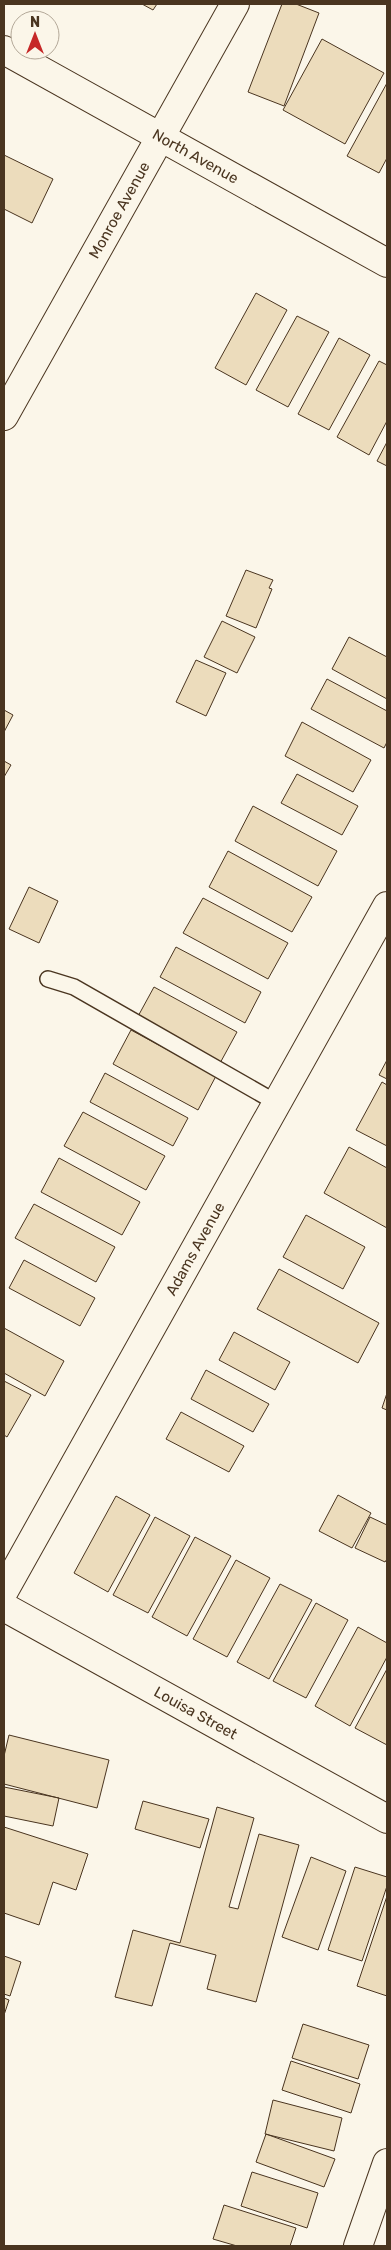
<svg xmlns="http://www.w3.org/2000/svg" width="391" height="2250" viewBox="0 0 391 2250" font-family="Rubik,sans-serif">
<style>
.building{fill:#ecdcbc;stroke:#4a3520}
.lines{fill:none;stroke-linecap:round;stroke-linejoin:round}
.service-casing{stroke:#4a3520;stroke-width:18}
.minor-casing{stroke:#4a3520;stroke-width:30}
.secondary-casing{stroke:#4a3520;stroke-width:30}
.service{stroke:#fbf6e9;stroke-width:15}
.minor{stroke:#fbf6e9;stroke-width:28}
.secondary{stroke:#fbf6e9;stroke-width:28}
.labels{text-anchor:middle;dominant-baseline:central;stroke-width:4;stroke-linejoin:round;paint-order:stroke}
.street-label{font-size:15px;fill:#4a3520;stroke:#fbf6e9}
</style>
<rect width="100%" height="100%" fill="#fbf6e9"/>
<path class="building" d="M142,4H157L153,10Z
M282,4H296L319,13L284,106L248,92Z
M322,39L384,73L345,144L283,110Z
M387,83V158L379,173L347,156Z
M4,155L53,179L32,223L4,209Z
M256,293L287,310L246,385L215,368Z
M297,316L329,332L288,407L256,390Z
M339,338L370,355L329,430L298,414Z
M379,361L387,365V421L369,455L337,437Z
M387,442V466L377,461Z
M246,570L273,580L269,588L272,589L256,628L226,616Z
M222,621L255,637L237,673L204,657Z
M349,637L387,657V699L332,669Z
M196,660L226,673L206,716L176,702Z
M327,679L387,711V742L384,748L311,709Z
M4,710L13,715L4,732Z
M302,722L371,760L353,792L285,756Z
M4,761L11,765L4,777Z
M297,774L358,806L342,835L281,803Z
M253,806L337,851L318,886L235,841Z
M228,851L312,897L292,932L209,887Z
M29,887L58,901L39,943L9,929Z
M203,898L288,943L268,979L183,933Z
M176,947L261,992L245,1023L160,977Z
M154,987L237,1032L219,1065L136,1020Z
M131,1030L216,1076L198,1110L113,1064Z
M387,1060V1079L379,1075Z
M105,1073L188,1118L173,1146L90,1102Z
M382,1082L387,1085V1146L356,1130Z
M83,1112L165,1156L146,1190L64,1146Z
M349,1147L387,1168V1228L324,1193Z
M59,1158L140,1202L122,1235L41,1192Z
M34,1204L115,1247L96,1282L15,1238Z
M306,1215L365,1247L343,1289L283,1257Z
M24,1260L95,1298L80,1326L9,1288Z
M279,1269L379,1323L358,1363L257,1309Z
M4,1328L64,1361L45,1396L4,1373Z
M234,1332L290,1362L275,1390L219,1360Z
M206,1370L269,1404L253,1432L191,1399Z
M4,1381L31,1395L7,1437L4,1435Z
M387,1393V1410L382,1408Z
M181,1412L244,1446L229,1472L166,1439Z
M338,1495L371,1513L352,1548L319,1531Z
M116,1496L150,1515L108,1592L74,1573Z
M155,1517L190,1536L148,1613L113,1595Z
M370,1517L387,1525V1559L385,1562L355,1548Z
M195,1537L231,1556L187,1636L152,1617Z
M236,1560L270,1578L227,1657L193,1639Z
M280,1584L312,1600L269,1679L237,1662Z
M316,1603L348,1620L306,1698L273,1681Z
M358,1627L387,1643V1657L350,1726L315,1706Z
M387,1669V1745L355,1728Z
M9,1735L109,1760L97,1808L4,1784V1756Z
M4,1787L59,1798L53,1826L4,1816Z
M143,1801L209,1819L200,1848L135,1829Z
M217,1807L254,1818L229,1907L238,1909L259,1834L299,1845L256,2002L207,1989L216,1955L170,1943L152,2006L115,1997L133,1930L180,1943Z
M4,1827L88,1854L76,1890L53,1882L39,1925L4,1913Z
M311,1857L346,1871L318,1950L282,1937Z
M355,1867L387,1877V1886L362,1961L328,1950Z
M387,1896V1996L357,1986Z
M4,1956L21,1962L10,1996L4,1994Z
M4,1998L9,2000L4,2015Z
M303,2024L369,2045L358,2079L292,2058Z
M291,2061L360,2084L351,2113L282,2090Z
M273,2100L342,2118L334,2151L265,2134Z
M266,2134L335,2159L324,2187L256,2162Z
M252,2172L318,2193L307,2228L241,2206Z
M224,2205L296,2228L290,2246H237L213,2239Z"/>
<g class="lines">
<defs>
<path id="service" d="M48,979L74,987L277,1103"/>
<g id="minor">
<path id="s1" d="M4,416L235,4"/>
<path id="s2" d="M4,1591L387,906"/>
<path id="s3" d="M4,1607L387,1819"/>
<path d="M358,2246L387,2163"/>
</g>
<g id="secondary">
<path id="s4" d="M4,50L387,263"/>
</g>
</defs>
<use href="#service" class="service-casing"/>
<use href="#minor" class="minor-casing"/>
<use href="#secondary" class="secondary-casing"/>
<use href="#service" class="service"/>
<use href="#minor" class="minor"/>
<use href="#secondary" class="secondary"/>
</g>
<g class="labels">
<g class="street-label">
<text stroke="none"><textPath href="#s4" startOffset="219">North Avenue</textPath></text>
<text stroke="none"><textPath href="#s1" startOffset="236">Monroe Avenue</textPath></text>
<text stroke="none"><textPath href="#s2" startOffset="392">Adams Avenue</textPath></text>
<text stroke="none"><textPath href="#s3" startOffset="219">Louisa Street</textPath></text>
</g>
</g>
<rect width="391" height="2250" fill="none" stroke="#4a3520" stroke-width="10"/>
<g transform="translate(35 35)"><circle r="24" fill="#fbf6e9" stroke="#b4a999"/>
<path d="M0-4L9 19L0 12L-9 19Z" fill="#c62828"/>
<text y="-8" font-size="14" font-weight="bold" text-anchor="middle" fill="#4a3520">N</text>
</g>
</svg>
